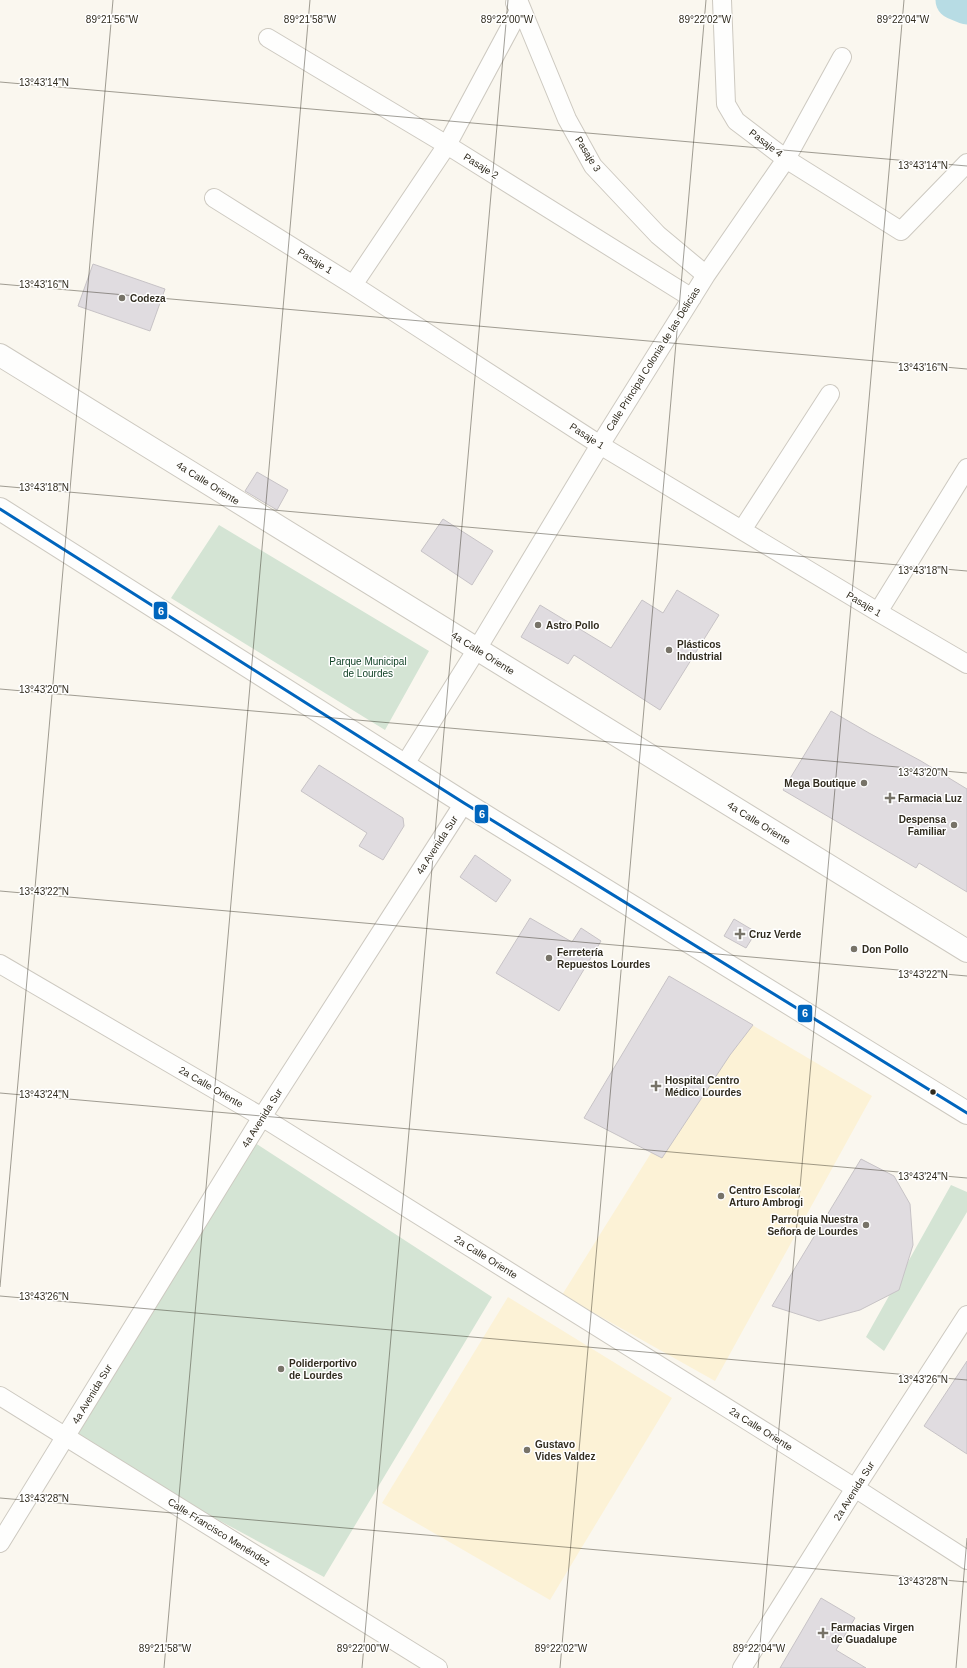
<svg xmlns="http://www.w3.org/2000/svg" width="967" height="1668" viewBox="0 0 967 1668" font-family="Arial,sans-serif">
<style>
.built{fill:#fcf2d6}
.green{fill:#d4e4d4}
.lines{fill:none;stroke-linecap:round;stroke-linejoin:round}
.river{stroke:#b7dce4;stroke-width:39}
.building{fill:#e0dce0;stroke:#c7c3c6}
.street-casing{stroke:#cdc9c0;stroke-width:20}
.highway-casing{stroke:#cdc9c0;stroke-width:24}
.street{stroke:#fefefd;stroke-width:18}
.highway{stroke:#fefefd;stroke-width:22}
.bus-1-casing{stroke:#fff;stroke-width:6}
.bus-1{stroke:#0065bd;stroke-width:3}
.ticks{fill:none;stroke:#312c1f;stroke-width:1;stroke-opacity:0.45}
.poi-dot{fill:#777368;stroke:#fff;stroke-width:1.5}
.bus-dot{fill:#312c1f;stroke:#fff;stroke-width:1.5}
.labels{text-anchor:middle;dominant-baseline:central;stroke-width:3;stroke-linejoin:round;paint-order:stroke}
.street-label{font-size:10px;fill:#312c1f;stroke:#fff}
.poi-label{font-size:10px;font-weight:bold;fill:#312c1f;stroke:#fff;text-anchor:start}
.park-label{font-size:10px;fill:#0b3d21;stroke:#fff}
.ticks-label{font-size:10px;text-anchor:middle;fill:#312c1f;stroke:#fff;stroke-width:3;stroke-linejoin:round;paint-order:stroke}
.line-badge{stroke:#fff;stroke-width:1.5}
.badge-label{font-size:11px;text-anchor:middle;font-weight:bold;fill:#fff}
</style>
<rect width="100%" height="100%" fill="#faf7ef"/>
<path class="built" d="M737,1016L872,1096L715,1381L562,1295Z
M508,1297L672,1398L550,1600L382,1503Z"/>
<path class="green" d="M219,525L429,651L385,730L171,598Z
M246,1137L492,1297L324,1577L72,1441Z
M951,1185L967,1192V1212L884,1351L866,1337Z"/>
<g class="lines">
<path class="river" d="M955,0L967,5"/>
</g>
<path class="building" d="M93,264L165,289L150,331L78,306Z
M257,472L288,490L277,510L245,491Z
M443,519L493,551L472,585L421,551Z
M677,590L719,615L660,710L574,655L568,664L521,637L540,605L611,648L642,600L663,613Z
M831,711L869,733L921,761L967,789V892L919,863L916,868L783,790Z
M319,765L403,818L404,826L383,860L359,846L367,833L301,791Z
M475,855L511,880L496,902L460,877Z
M530,918L572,942L581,928L601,941L559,1011L496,973Z
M734,919L756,932L746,948L724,936Z
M669,976L753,1025L730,1055L662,1158L584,1118Z
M861,1159L894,1176L910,1204L913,1245L899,1290L860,1310L819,1321L772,1306Z
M967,1361V1454L924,1426Z
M821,1598L855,1618L836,1650L866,1668H780Z"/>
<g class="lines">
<defs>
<path id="street" d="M518,0L567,119L593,166L658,235L706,275
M722,0L726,104L736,121L786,159L901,231L967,163
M268,38L447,145L692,298
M214,198L353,285L600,445L878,612L967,664
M353,285L447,145L521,7L515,3
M742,530L830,394
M878,612L967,468
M405,764L477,649L600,445L706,275L786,159L842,57
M0,964L262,1117L855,1488L967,1560
M0,1396L438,1668
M0,1543L262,1117L464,803
M742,1668L855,1488L967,1315"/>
<path id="highway" d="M0,355L967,951
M0,509L464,803L967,1113"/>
</defs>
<use href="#street" class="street-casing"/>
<use href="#highway" class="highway-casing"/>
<use href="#street" class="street"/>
<use href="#highway" class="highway"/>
<defs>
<path id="bus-1" d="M0,509L464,803L967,1113"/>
</defs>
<use href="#bus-1" class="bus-1-casing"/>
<use href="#bus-1" class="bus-1"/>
</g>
<path class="ticks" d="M0,82L967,166M0,284L967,369M0,486L967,571M0,689L967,773M0,891L967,976M0,1093L967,1178M0,1287L113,0M0,1296L967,1380M0,1498L967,1582M164,1668L310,0M362,1668L508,0M560,1668L706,0M758,1668L904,0M956,1668L967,1538"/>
<g class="poi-dot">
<circle cx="122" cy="298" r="4"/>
<circle cx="538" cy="625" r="4"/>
<circle cx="669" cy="650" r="4"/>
<circle cx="864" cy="783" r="4"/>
<path d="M888 792h4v4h4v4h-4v4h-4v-4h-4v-4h4z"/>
<circle cx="954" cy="825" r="4"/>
<path d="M738 928h4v4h4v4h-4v4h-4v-4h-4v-4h4z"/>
<circle cx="854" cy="949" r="4"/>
<circle cx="549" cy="958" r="4"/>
<path d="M654 1080h4v4h4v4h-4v4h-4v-4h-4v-4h4z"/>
<circle cx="721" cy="1196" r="4"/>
<circle cx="866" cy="1225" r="4"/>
<circle cx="281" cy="1369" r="4"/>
<circle cx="527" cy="1450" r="4"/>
<path d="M821 1627h4v4h4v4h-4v4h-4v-4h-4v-4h4z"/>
</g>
<circle class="bus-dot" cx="933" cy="1092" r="3.5"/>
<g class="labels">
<g class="street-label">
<text transform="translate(766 143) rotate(37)">Pasaje 4</text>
<text transform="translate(588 154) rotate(58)">Pasaje 3</text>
<text transform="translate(481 166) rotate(32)">Pasaje 2</text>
<text transform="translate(315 261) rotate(32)">Pasaje 1</text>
<text transform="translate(653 359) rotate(-58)">Calle Principal Colonia de las Delicias</text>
<text transform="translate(587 436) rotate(33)">Pasaje 1</text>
<text transform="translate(208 483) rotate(32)">4a Calle Oriente</text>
<text transform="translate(864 604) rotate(31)">Pasaje 1</text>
<text transform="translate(483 653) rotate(32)">4a Calle Oriente</text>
<text transform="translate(759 823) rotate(32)">4a Calle Oriente</text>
<text transform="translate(437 845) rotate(-57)">4a Avenida Sur</text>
<text transform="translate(211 1087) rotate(30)">2a Calle Oriente</text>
<text transform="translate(262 1118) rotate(-58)">4a Avenida Sur</text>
<text transform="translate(486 1257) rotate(32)">2a Calle Oriente</text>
<text transform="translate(92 1394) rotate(-59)">4a Avenida Sur</text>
<text transform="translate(761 1429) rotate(32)">2a Calle Oriente</text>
<text transform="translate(854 1491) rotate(-58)">2a Avenida Sur</text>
<text transform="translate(219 1532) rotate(32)">Calle Francisco Menéndez</text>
</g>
<g class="poi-label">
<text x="130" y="298">Codeza</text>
<text x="546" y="625">Astro Pollo</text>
<text x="677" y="644">Plásticos<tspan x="677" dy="12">Industrial</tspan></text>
<text x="856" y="783" text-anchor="end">Mega Boutique</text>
<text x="898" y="798">Farmacia Luz</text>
<text x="946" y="819" text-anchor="end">Despensa<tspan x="946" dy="12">Familiar</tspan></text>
<text x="749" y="934">Cruz Verde</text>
<text x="862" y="949">Don Pollo</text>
<text x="557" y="952">Ferretería<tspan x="557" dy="12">Repuestos Lourdes</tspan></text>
<text x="665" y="1080">Hospital Centro<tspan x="665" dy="12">Médico Lourdes</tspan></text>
<text x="729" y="1190">Centro Escolar<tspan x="729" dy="12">Arturo Ambrogi</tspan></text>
<text x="858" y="1219" text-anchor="end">Parroquia Nuestra<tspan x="858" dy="12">Señora de Lourdes</tspan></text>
<text x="289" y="1363">Poliderportivo<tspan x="289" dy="12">de Lourdes</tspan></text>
<text x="535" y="1444">Gustavo<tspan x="535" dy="12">Vides Valdez</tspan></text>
<text x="831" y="1627">Farmacias Virgen<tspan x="831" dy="12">de Guadalupe</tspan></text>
</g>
<g class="park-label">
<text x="368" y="661">Parque Municipal<tspan x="368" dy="12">de Lourdes</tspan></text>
</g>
</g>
<g class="ticks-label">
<text x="112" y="23">89°21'56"W</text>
<text x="310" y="23">89°21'58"W</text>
<text x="507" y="23">89°22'00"W</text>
<text x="705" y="23">89°22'02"W</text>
<text x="903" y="23">89°22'04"W</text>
<text x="44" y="86">13°43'14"N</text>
<text x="923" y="169">13°43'14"N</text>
<text x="44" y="288">13°43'16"N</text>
<text x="923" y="371">13°43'16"N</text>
<text x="44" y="491">13°43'18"N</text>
<text x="923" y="574">13°43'18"N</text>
<text x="44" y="693">13°43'20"N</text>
<text x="923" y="776">13°43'20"N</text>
<text x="44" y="895">13°43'22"N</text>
<text x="923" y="978">13°43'22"N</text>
<text x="44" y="1098">13°43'24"N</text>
<text x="923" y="1180">13°43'24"N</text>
<text x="44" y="1300">13°43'26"N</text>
<text x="923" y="1383">13°43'26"N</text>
<text x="44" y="1502">13°43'28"N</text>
<text x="923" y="1585">13°43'28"N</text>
<text x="165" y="1652">89°21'58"W</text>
<text x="363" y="1652">89°22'00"W</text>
<text x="561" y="1652">89°22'02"W</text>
<text x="759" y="1652">89°22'04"W</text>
</g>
<g class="line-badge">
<rect x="153" y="601" width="15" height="19" rx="4" fill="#0065bd"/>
<rect x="474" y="804" width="15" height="20" rx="4" fill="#0065bd"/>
<rect x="797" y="1004" width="16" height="19" rx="4" fill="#0065bd"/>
</g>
<g class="badge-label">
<text x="161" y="615">6</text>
<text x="482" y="818">6</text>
<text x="805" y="1017">6</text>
</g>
</svg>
